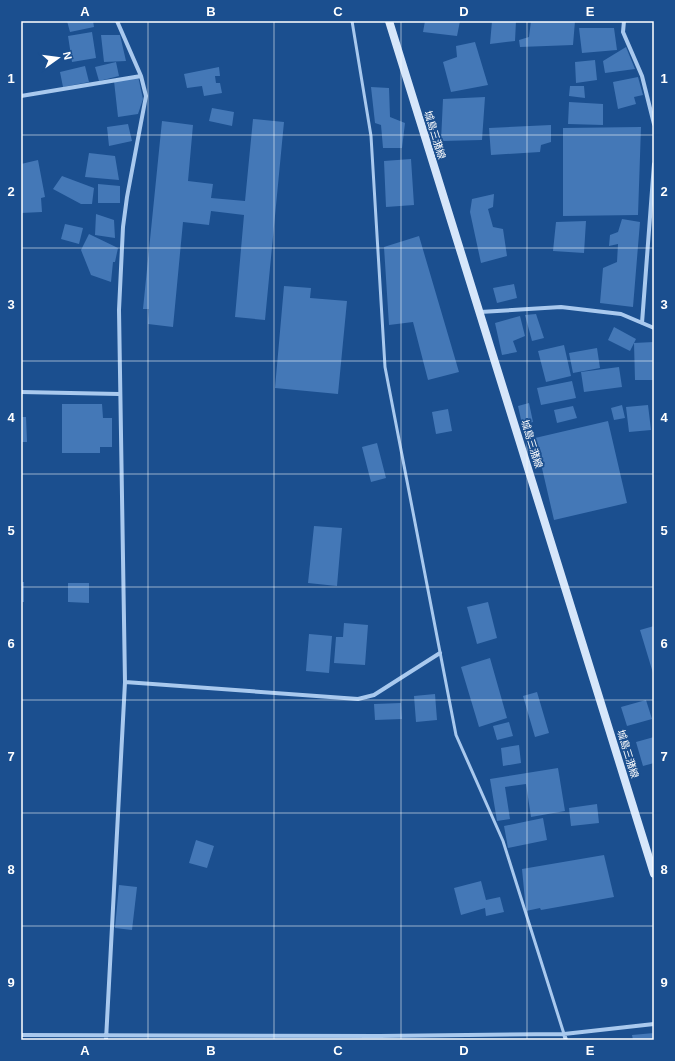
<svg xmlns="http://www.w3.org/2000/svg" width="675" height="1061" viewBox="0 0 675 1061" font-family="Helvetica,'Noto Sans JP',sans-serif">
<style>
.building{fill:#4478b7}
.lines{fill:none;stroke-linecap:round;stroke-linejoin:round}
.lane{stroke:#a9c9ee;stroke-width:3}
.street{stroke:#a9c9ee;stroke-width:4}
.secondary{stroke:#d6e6fa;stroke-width:8}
.grid{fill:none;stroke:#fff;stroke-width:1;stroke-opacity:0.55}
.labels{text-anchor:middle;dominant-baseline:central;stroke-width:3.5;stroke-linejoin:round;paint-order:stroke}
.street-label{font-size:10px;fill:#fff;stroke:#1b4f8f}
.neatline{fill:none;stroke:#fff;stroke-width:1.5}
.grid-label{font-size:13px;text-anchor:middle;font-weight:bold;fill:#fff}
</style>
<rect width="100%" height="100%" fill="#1b4f8f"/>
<path class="building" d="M67,21H93L94,27L70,32Z
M425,21H460L457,36L423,32Z
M492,21H516L515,41L490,44Z
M531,21H575L573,45L520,47L519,40L529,37Z
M579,28H614L617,50L582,53Z
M92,32L96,58L72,62L68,36Z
M101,35H120L126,61L104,62Z
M475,42L488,85L451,92L443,62L457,57L456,46Z
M626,47L635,69L605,73L603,61Z
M595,60L597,80L576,83L575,62Z
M116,62L119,76L99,81L95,67Z
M85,66L89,82L63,87L60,72Z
M219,67L220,76H215L216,83H220L222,93L204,96L202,86L187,88L184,74Z
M138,76L143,99L138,114L118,117L114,81Z
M638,77L643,95L634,97L636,104L618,109L613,82Z
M570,86H584L585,98L569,96Z
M371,87L389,88L390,117L405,123L402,148H383L381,125L375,123Z
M485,97L482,140L441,141L443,99Z
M569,102L603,104V125L568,124Z
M212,108L234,112L232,126L209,121Z
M253,119L284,122L265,320L235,317L244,215L211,211L209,225L183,222L173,327L148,324L149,309H143L162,121L193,125L188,181L213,184L211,198L245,201Z
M128,124L132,141L109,146L107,127Z
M551,125V142L541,145L540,152L491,155L489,128Z
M641,127L638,215L563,216V128Z
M89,153L115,156L119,180L85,177Z
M411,159L414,205L386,207L384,161Z
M38,160L45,197L41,198L42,212L21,213V164Z
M62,176L94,188L92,204H81L53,189Z
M98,184L120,186V203H98Z
M494,194L493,207L488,209L493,227L503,229L507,256L481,263L470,212L472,199Z
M96,214L114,220L115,238L95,235Z
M622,219L640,222L633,307L600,303L603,268L617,262L618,244L609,246L610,235L618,232Z
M586,221L584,253L553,251L556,222Z
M65,224L83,228L79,244L61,239Z
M89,234L118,248L115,262H113L111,282L91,275L81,250Z
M419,236L459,372L428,380L413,322L389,325L384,247Z
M514,284L517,298L497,303L493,288Z
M284,286L311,288L310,298L347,301L338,394L275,388Z
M536,314L544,338L532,341L525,315Z
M520,316L525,336L513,341L517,352L502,355L495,323Z
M614,327L636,339L630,351L608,340Z
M654,342V380H635L634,343Z
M564,345L571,376L546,382L538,351Z
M597,348L600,368L573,373L569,353Z
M619,367L622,387L584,392L581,372Z
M572,381L576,398L541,405L537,388Z
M529,403L533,422L522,424L518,406Z
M62,404H102L103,418H112V447H100V453H62Z
M622,405L625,418L614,420L611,408Z
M648,405L651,430L629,432L626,407Z
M573,406L577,418L557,423L554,410Z
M448,409L452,431L436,434L432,412Z
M21,417H26L27,442H21Z
M608,421L627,503L554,520L535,438Z
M377,443L386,478L371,482L362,447Z
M314,526L342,528L337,586L308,583Z
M21,582H24V602H21Z
M68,583H89V603L68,602Z
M488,602L497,638L477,644L467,607Z
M344,623L368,625L365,665L334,663L336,637H343Z
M654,626V673H653L640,630Z
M309,634L332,636L329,673L306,671Z
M490,658L507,718L479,727L461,667Z
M537,692L549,733L535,737L523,696Z
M435,694L437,720L416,722L414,696Z
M646,700L652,719L627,726L621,707Z
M401,703L402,719L375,720L374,704Z
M509,722L513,736L497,740L493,726Z
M654,737V763L643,766L636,742Z
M519,745L521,763L503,766L501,748Z
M558,768L565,811L531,817L526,784L505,787L510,819L497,821L490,779Z
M597,804L599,823L571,826L569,808Z
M543,818L547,840L508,848L504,826Z
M196,840L214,846L207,868L189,863Z
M604,855L614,897L541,910L540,908L526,911L522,869Z
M481,881L486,900L500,897L504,912L486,916L485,908L461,915L454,888Z
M119,885L137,887L132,930L115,928Z
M654,1033V1040H633L632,1035Z"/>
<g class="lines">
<path class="lane" d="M352,21L371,136L385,367L456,735L503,841L564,1034"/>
<path class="street" d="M624,21L623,32L642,76L654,124
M21,96L141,76
M480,312L561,307L621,314L654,328
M642,323L654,164
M21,392L119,394
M125,682L358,699L374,695L440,653
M564,1034L566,1040
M21,1035L380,1036L564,1034L654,1024
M106,1040L125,682L119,310L123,227L127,197L146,96L141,76L117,21"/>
<path class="secondary" d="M389,21L654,874"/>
</g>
<path class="grid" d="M148,21V1040M274,21V1040M401,21V1040M527,21V1040M21,135H654M21,248H654M21,361H654M21,474H654M21,587H654M21,700H654M21,813H654M21,926H654"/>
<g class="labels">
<g class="street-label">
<text transform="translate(435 135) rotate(73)">城島三潴線</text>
<text transform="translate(532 444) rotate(73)">城島三潴線</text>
<text transform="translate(628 754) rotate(73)">城島三潴線</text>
</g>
</g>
<rect width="675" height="1061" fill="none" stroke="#1b4f8f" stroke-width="44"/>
<g transform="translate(58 58) rotate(76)" stroke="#1b4f8f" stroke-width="3" paint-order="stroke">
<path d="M0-3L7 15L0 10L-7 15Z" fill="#ffffff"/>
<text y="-6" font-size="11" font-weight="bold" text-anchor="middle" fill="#ffffff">N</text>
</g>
<rect x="22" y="22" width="631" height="1017" class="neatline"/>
<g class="grid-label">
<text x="85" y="16">A</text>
<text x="211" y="16">B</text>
<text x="338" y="16">C</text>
<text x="464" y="16">D</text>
<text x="590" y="16">E</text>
<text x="11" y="83">1</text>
<text x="664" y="83">1</text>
<text x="11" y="196">2</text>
<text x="664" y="196">2</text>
<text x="11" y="309">3</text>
<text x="664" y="309">3</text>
<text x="11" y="422">4</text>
<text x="664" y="422">4</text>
<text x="11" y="535">5</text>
<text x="664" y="535">5</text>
<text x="11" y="648">6</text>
<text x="664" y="648">6</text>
<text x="11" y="761">7</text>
<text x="664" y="761">7</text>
<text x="11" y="874">8</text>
<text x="664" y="874">8</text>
<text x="11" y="987">9</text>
<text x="664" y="987">9</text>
<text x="85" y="1055">A</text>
<text x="211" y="1055">B</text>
<text x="338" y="1055">C</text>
<text x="464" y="1055">D</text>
<text x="590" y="1055">E</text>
</g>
</svg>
